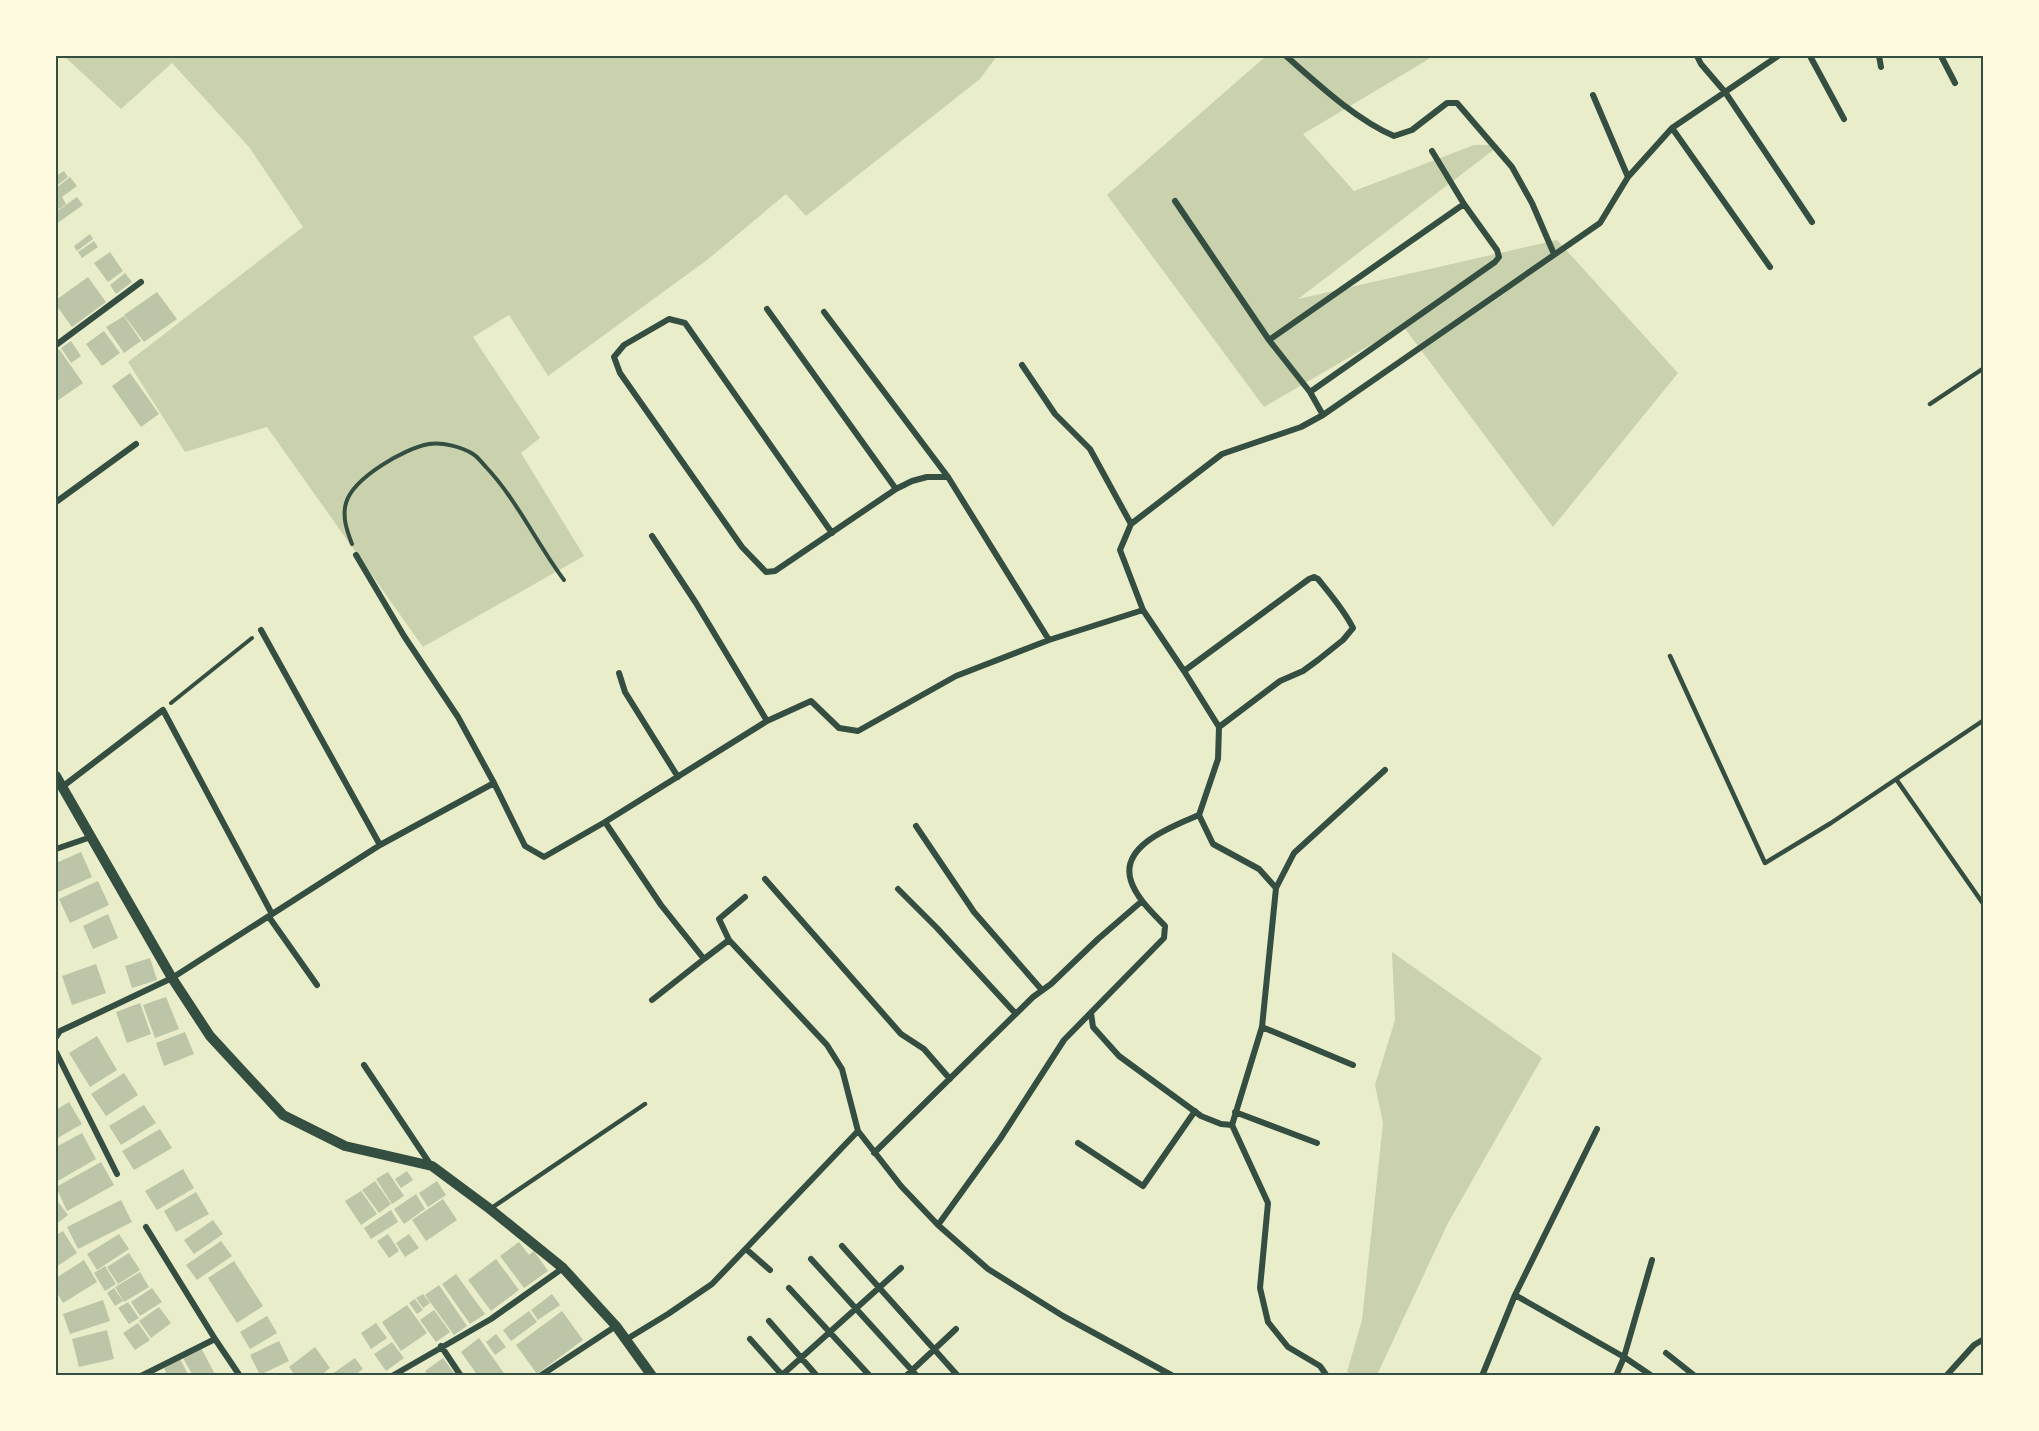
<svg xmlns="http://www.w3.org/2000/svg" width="2039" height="1431" viewBox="0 0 2039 1431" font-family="'Asap Condensed',sans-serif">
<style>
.green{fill:#cad2ad}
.building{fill:#bcc5a7}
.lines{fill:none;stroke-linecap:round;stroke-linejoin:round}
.path{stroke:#344e41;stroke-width:4}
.service{stroke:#344e41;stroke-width:4.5}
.minor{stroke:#344e41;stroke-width:6}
.tertiary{stroke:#344e41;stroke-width:10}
.neatline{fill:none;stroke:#344e41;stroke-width:2}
</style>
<rect width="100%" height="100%" fill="#e9edc9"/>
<path class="green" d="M64,56H997L980,79L806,216L786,194L707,260L548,376L509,315L473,337L540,438L521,453L584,556L423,647L267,427L185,452L128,362L303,227L249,147L172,63L121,109Z
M1266,56H1429V59L1303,134L1354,191L1474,145H1500L1298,299L1557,240L1678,373L1553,527L1403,326L1264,407L1107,195Z
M1392,952L1542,1058L1448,1223L1377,1375H1355L1347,1372L1362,1320L1383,1123L1375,1085L1395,1020Z"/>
<path class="building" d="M64,171L68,177L56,186V176Z
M70,177L77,186L62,197L66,204L56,211V188Z
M77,197L83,205L56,224V212Z
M90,234L93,239L77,251L74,246Z
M94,241L98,247L82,258L78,252Z
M110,252L123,271L108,282L94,263Z
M125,273L132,282L116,294L110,285Z
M88,277L106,302L72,327L56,305V300Z
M157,292L177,319L144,342L124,315Z
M124,316L141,341L124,353L106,327Z
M104,331L120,353L102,366L86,344Z
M71,341L81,356L71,363L61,348Z
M59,349L83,383L57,401L56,398V352Z
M130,373L159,414L141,427L112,386Z
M81,852L92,877L56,893V863Z
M98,881L109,905L70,923L59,899Z
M108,914L118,938L93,949L83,926Z
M150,958L157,980L132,988L125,966Z
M96,964L106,993L72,1005L62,976Z
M166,997L179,1029L155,1038L143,1005Z
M140,1003L151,1034L127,1043L116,1012Z
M185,1032L194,1054L164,1066L156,1043Z
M97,1036L117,1070L90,1087L69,1053Z
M124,1073L138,1095L106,1116L91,1094Z
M69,1102L82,1124L56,1139V1110Z
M144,1105L156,1123L121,1145L109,1126Z
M160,1129L172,1148L134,1170L122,1151Z
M82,1133L96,1159L56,1182V1147Z
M101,1162L114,1185L67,1211L56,1187Z
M183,1169L194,1188L157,1210L145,1191Z
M407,1171L413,1180L401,1188L395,1179Z
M388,1172L404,1196L392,1204L376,1179Z
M375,1181L391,1204L379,1213L362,1190Z
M437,1181L446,1195L428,1207L419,1193Z
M361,1191L377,1214L361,1225L345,1201Z
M196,1192L209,1214L176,1232L164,1211Z
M416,1194L425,1209L404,1224L394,1209Z
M56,1199L68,1215L56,1224Z
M443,1199L457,1220L426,1241L412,1220Z
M121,1200L132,1222L78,1249L67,1227Z
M391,1210L398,1222L371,1239L364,1228Z
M213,1220L223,1234L194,1254L184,1240Z
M63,1231L77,1253L56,1267V1235Z
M119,1234L129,1249L97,1270L87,1254Z
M388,1234L399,1251L389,1258L377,1241Z
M409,1234L419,1248L405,1257L396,1243Z
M221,1241L232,1256L197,1280L186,1265Z
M519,1242L529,1255L534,1251L548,1271L524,1288L500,1256Z
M129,1253L140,1270L118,1284L107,1267Z
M496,1259L519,1290L491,1311L468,1280Z
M84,1260L97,1282L63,1303L56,1291V1278Z
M234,1261L263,1306L237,1323L208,1278Z
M105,1266L116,1284L105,1291L94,1273Z
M140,1272L149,1287L124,1302L115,1287Z
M456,1274L485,1314L470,1324L442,1284Z
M439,1285L467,1326L454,1335L425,1295Z
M114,1288L123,1301L115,1306L107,1293Z
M152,1288L162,1302L140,1316L131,1302Z
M423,1294L430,1303L423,1308L416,1298Z
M552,1294L560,1305L538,1320L531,1310Z
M415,1299L423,1310L417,1314L409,1303Z
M103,1300L110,1321L70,1334L63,1314Z
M128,1302L139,1318L129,1324L118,1308Z
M407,1305L427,1333L401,1351L382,1322Z
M159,1307L171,1323L151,1338L139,1321Z
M434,1310L450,1332L436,1342L420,1320Z
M529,1311L537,1322L511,1341L503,1330Z
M562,1311L583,1340L537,1374L516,1345Z
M267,1316L277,1333L250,1349L240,1332Z
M138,1323L150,1340L135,1350L123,1333Z
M376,1323L387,1338L371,1349L361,1333Z
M107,1330L114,1359L79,1367L72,1339Z
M496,1334L506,1347L495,1355L486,1342Z
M479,1338L506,1376H478L461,1352Z
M279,1341L289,1361L260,1375L250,1355Z
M392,1342L404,1358L386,1371L374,1354Z
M315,1347L330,1368L320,1376H295L289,1367Z
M201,1348L216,1376H193L183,1358Z
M355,1358L363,1369L354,1376H329Z
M443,1358L456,1376H428L425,1371Z
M180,1359L189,1376H168L164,1368Z"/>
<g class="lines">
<path class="path" d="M352,544C347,531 342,517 346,503C353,478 405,448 429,444C443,442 462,447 473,454C478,457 482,463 486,467C517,500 537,544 564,580
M171,703L252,638"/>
<path class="service" d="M1930,404L1984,368
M1670,656L1765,863L1831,823L1984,720
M1896,779L1984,905
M490,1209L645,1104"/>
<path class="minor" d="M1286,56C1318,84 1355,119 1394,136L1412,130L1447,103H1457L1512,167L1532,203L1554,254
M1697,56L1701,64L1725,92L1812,222
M1810,56L1844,119
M1879,56L1881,67
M1941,56L1955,83
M1593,95L1628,177
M1672,128L1770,267
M1432,151L1464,204
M1175,201L1269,340L1464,204L1497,250L1499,257L1495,262L1310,392
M767,309L896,489
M824,312L948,477L1049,640
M1269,340L1310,392L1323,415
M56,345L141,282
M1022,365L1055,414L1090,449L1131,524
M56,502L136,444
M832,533L685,323L669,319L624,345L614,357L620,373L742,547L766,572L775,571L896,489L912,481L927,477H948
M652,536L696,603L767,721
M356,555L404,636L458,717L494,783
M261,630L380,845
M1184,671L1309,579L1314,577L1318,579C1331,595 1344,610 1353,628L1343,640L1318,660L1303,671L1280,681L1219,727
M619,673L625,692L678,777
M62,787L163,710L272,914
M605,822L661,905L704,959L729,940L827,1045L842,1069L858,1131L901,1186L938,1225L988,1269L1063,1316L1173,1376
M916,826L974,912L1041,989
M56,849L91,837
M765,879L901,1034L924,1049L950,1079
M1276,888L1294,853L1385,770
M898,889L937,928L1016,1014
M269,917L317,985
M729,940L719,919L745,897
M652,1000L704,959
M1091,1013L1093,1027L1119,1056L1201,1116L1221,1124L1232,1125
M1262,1027L1353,1065
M56,1037L60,1031L73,1025L172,978L380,845L494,783L525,846L544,857L605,822L767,721L811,701L839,728L858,731L956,676L1049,640L1143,610
M56,1052L117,1174
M364,1065L430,1164
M1235,1112L1317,1143
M1597,1129L1515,1295L1624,1357L1616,1376
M1078,1143L1143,1186L1195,1111
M874,1153L1033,997L1051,984L1098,939L1142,901
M938,1225L1000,1139L1064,1040L1164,938L1165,926C1153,913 1137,899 1131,881C1119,845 1174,826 1199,815
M146,1227L215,1339L240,1376
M842,1246L958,1376
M746,1249L770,1270
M811,1259L917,1376
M789,1288L870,1376
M769,1321L817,1376
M627,1339L668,1314L712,1284L858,1131
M750,1339L783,1376
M441,1346L461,1376
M1666,1353L1695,1376
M782,1375L901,1268
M141,1376L215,1339
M392,1376L491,1319L563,1268
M540,1376L616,1326
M906,1376L956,1329
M1327,1376L1320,1366L1288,1347L1268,1322L1260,1288L1268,1203L1232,1125L1262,1027L1276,888L1259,869L1213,844L1199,815L1218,759L1219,727L1184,671L1143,610L1120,550L1131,524L1222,454L1301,427L1323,415L1600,223L1628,177L1672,128L1778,56
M1482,1376L1515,1295
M1652,1376L1624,1357L1652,1260
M1946,1376L1974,1345L1984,1339"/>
<path class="tertiary" d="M56,776L172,978L210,1036L283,1115L345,1146L432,1166L490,1209L563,1268L616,1326L652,1376"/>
</g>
<rect width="2039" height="1431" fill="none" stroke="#fefae0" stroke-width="114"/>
<rect x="57" y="57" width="1925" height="1317" class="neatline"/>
</svg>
